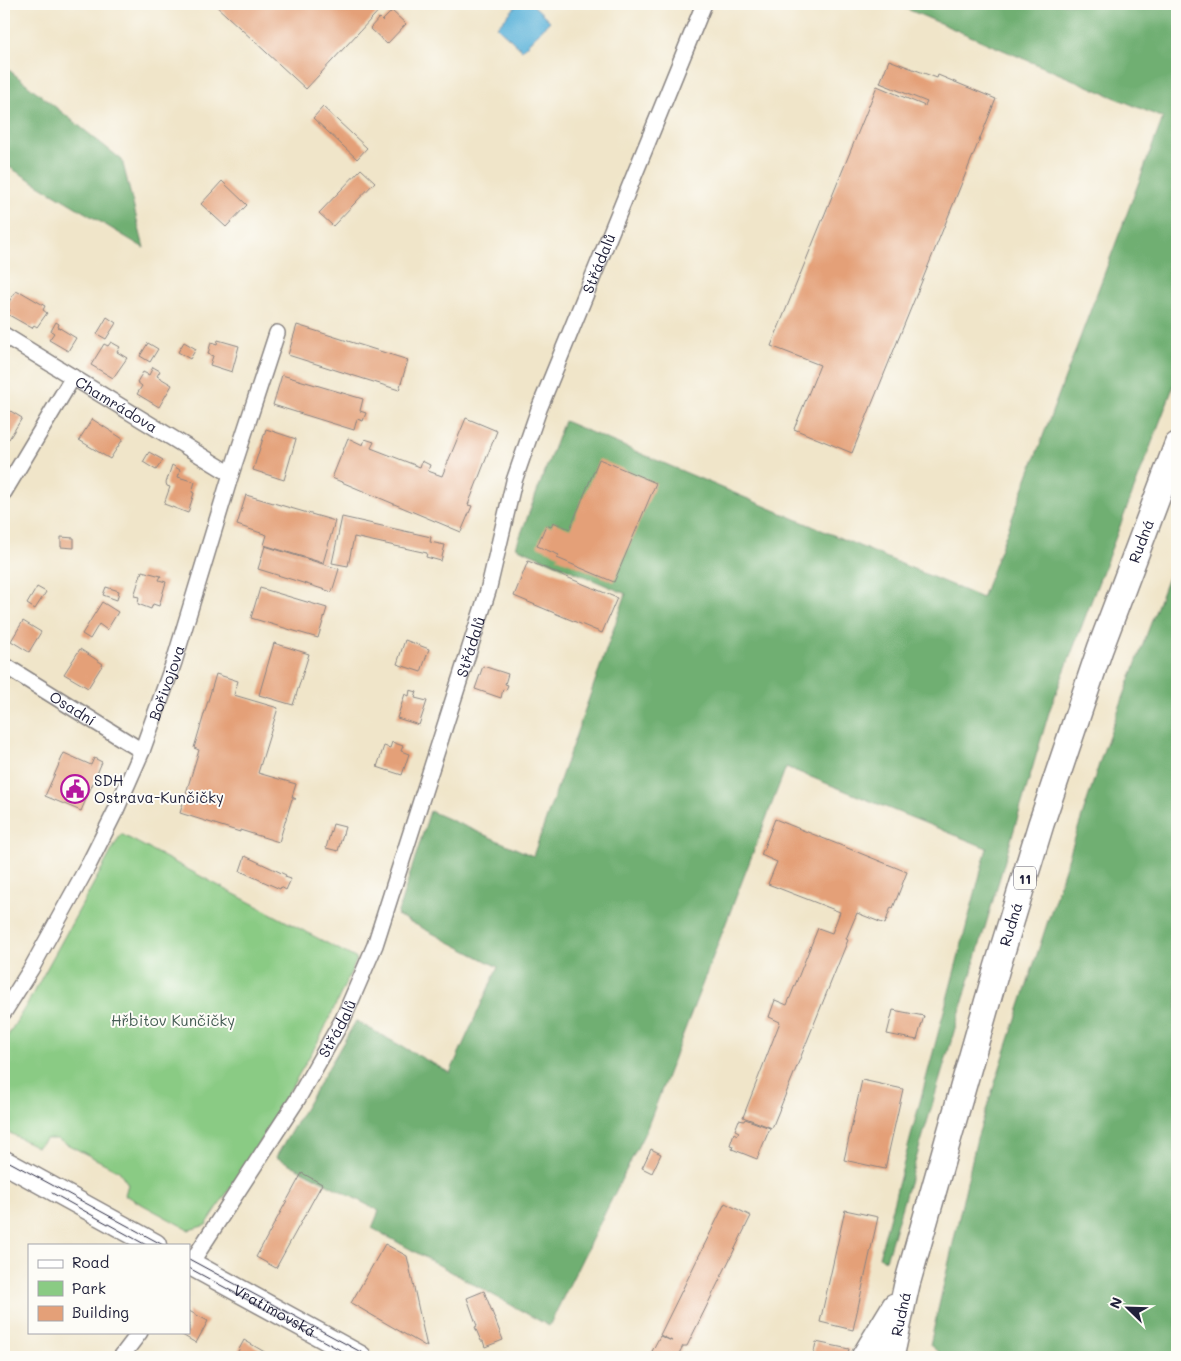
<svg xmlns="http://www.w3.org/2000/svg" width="1181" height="1361" viewBox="0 0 1181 1361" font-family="Mali,sans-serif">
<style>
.green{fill:#8acb84;stroke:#567660}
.forest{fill:#6faf72;stroke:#486856}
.water{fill:#5db4da;stroke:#406b8a}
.building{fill:#e4a078}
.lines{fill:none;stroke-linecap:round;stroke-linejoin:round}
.street-casing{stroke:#898482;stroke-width:18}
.secondary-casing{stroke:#898482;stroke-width:25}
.primary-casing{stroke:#898482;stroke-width:28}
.street{stroke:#fff;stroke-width:15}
.secondary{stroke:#fff;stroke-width:22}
.primary{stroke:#fff;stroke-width:25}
.tram{stroke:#22223b;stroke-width:1}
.labels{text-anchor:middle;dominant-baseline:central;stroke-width:4;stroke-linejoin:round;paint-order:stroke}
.shield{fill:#fdfcf7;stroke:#646373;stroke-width:1}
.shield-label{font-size:14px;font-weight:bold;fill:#22223b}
.street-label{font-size:15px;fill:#22223b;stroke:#fdfcf7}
.poi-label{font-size:15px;fill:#22223b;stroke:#fdfcf7;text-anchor:start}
.park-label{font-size:15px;fill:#465d55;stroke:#fdfcf7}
</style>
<rect width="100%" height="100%" fill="#fdfcf7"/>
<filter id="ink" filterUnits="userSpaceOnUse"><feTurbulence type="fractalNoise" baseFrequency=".02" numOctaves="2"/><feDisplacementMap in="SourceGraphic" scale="10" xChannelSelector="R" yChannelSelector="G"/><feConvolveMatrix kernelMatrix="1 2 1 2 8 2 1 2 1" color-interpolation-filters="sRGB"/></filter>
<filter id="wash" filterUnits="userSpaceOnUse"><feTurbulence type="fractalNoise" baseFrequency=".0096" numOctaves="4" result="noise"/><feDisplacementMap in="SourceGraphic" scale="20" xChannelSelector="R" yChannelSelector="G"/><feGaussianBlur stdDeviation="1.12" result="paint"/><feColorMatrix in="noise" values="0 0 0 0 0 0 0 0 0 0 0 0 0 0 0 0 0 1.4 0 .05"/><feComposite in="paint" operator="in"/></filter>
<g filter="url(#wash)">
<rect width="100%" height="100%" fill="#f0e5c9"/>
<path class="green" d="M121,834L357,959L320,1038L257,1147L206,1225L189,1230L125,1195L128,1184L119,1171L57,1139H46L37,1147L4,1130V1042L30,999Z"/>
<path class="forest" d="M895,4H1177V377L1050,709L886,1260L879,1257L987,848L786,767L647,1128L549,1326L372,1228L379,1211L276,1157L356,1021L450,1073L498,967L397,915L430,811L533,856L626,594L516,547L564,421L982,598L1163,118Z
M4,66L122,160L144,248L4,164Z
M1177,553V1357H944L930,1345L977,1138L1104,749Z"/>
<path class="water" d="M518,4H532L550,21L522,50L497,27Z"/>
<g id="blocks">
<path class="building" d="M214,4H385L306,89Z
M392,11L406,24L387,44L370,28L379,18L382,21Z
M889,60L937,78L938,75L996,99L852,453L794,429L820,365L771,346L877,86L925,106L927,102L880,83Z
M323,107L367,148L357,159L313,118Z
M361,169L375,182L333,226L319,213Z
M222,181L247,205L226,227L201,204Z
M16,291L20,293L21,292L45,306L43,310L47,313L37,327L34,325L32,328L7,314L10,310L7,308L9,304L8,303Z
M107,317L116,323L106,339L97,334Z
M56,322L59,324L58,327L76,338L68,351L49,340L54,333L51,331Z
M297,325L408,360L399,390L288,355Z
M218,340L239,346L232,372L210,365L213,356L208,354L211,342L217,344Z
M111,342L120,347L117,352L127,358L113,378L91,365L104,344L108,346Z
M184,342L196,349L190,359L178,352Z
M148,343L158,349L150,362L140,356Z
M153,367L160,371L157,376L172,385L159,407L137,394L142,386L137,382L143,372L149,375Z
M282,375L363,399L360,411L366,413L363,421L357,419L354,430L273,405Z
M4,407L22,418L9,439L4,436Z
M466,418L497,431L468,505L472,506L461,532L332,478L348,438L363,445L365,439L374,442L371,448L420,467L422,461L430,465L428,471L442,476Z
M92,419L123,439L110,459L79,440Z
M266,429L296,439L284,480L253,470Z
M149,452L163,460L156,470L143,462Z
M599,459L656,483L614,582L557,558L559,555L537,546L546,525L551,527L553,522L570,529Z
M172,465L180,470L178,477L195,482L192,492L194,493L188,513L164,504L170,487L167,486L166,483Z
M246,495L335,521L323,563L264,545L267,535L237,525Z
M342,517L431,537L430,542L445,545L441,561L426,557L427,553L354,537L348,566L332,563Z
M61,537L74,538V548L61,547Z
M265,546L339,569L332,592L258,569Z
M528,561L617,598L602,633L514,596Z
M142,571L161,576L159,580L166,582L159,606L153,604L151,609L138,604L139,597L134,596Z
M37,587L46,592L35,609L27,604Z
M106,587L119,591L117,600L103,595Z
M260,588L327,608L318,638L251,618Z
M102,602L118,612L107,630L99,624L90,639L82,634Z
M23,621L41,632L29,652L11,641Z
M405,640L429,649L421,672L397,664Z
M274,643L309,654L293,705L259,695Z
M80,649L103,664L88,688L64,674Z
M483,666L508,674L505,684L508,685L506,690L503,689L501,698L475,689Z
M216,674L238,681L234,695L278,708L258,773L296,784L292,797L296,799H292L279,842L240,830V832L180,813L199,750L194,748Z
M410,690L417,692L415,698L427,701L419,725L397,718L405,694L409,696Z
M392,742L403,746L401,751L409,754L402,775L377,767L384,746L390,748Z
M64,753L91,765L94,758L102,762L81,811L45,796Z
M775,819L907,872L893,908L891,907L885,924L857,913L846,939L848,940L772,1128L743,1117L780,1022L769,1017L775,1000L787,1005L818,928L832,933L840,912L768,884L777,862L761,855Z
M333,824L345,827L338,851L326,848Z
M245,856L286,875L285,877L291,879L286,890L281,887L280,889L240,871Z
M893,1010L924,1016L917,1040L887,1034Z
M862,1080L903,1089L885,1169L844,1160Z
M745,1119L770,1128L757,1159L732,1149L733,1146L730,1145L734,1133L737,1135L739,1132L735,1130L739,1120L744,1121Z
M651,1149L661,1154L652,1173L642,1168Z
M302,1173L322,1184L276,1268L256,1257Z
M725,1203L751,1216L687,1346H683L677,1357H649L660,1336L672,1341L660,1335Z
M845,1210L878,1217L853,1330L820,1322Z
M385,1244L407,1256L427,1347L351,1303Z
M484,1291L503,1340L485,1347L483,1341H481L475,1327L477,1326L467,1298Z
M189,1311L208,1321L196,1343L177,1332H189Z
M244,1340L268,1354L266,1357H235Z
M816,1342L849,1349L847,1357H813Z"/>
</g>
</g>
<g filter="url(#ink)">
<use href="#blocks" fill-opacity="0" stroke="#898482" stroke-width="1"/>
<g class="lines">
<defs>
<g id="street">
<path id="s1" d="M4,335L231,474"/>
<path d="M4,492L73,377"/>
<path id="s2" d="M4,665L142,751"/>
<path id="s3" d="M4,1012L31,969L89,864L116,810L142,751L174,662L231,474L277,333"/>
<path id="s4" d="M189,1266L297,1100L343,1019L375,945L488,591L514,481L539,409L704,4"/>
<path d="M121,1357L140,1332"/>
</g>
<g id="secondary">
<path d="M4,1162L155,1245"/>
<path id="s5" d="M189,1263L360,1357"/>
</g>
<g id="primary">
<path d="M864,1357L895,1306"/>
<path id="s6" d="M891,1357L907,1284L997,968L1041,824L1100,649L1177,445"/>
</g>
</defs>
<use href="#street" class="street-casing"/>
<use href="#secondary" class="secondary-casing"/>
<use href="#primary" class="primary-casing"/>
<use href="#street" class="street"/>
<use href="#secondary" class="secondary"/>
<use href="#primary" class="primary"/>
<path class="tram" d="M4,1159L163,1245
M52,1193L146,1245
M189,1259L370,1357
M189,1268L353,1357"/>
</g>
</g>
<defs>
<symbol id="civic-ring" viewBox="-11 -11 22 22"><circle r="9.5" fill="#fdfcf7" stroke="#b5179e" stroke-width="1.5"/><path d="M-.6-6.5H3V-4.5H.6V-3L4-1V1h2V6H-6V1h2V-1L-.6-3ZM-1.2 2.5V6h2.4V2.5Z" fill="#b5179e"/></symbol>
</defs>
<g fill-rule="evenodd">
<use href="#civic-ring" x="59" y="773" width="32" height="32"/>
</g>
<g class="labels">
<rect class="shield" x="1014" y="866.5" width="22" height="23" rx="4"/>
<g class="shield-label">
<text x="1025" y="878">11</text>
</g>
<g class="street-label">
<text stroke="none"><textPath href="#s4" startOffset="1090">Střádalů</textPath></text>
<text stroke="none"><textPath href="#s1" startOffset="132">Chamrádova</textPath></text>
<text stroke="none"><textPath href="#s6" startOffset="854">Rudná</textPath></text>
<text stroke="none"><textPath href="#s4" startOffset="685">Střádalů</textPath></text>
<text stroke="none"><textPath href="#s3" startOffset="368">Bořivojova</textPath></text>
<text stroke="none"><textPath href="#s2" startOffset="81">Osadní</textPath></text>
<text stroke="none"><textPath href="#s6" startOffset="449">Rudná</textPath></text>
<text stroke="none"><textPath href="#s4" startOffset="280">Střádalů</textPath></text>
<text stroke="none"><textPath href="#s5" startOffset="98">Vratimovská</textPath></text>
<text stroke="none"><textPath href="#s6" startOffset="44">Rudná</textPath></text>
</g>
<g class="poi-label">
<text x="94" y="780">SDH<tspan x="94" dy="17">Ostrava-Kunčičky</tspan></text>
</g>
<g class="park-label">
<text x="173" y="1020">Hřbitov Kunčičky</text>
</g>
</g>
<rect width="1181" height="1361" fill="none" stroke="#fdfcf7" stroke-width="20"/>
<rect x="28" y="1244" width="162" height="90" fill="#fdfcf7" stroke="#a5a5ac"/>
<rect x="38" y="1260" width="25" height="8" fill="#ffffff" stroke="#a5a5ac"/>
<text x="72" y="1268" font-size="15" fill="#22223b">Road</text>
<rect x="38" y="1281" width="25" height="15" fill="#8acb84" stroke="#a5a5ac"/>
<text x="72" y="1294" font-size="15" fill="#22223b">Park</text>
<rect x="38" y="1306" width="25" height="15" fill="#e4a078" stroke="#a5a5ac"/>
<text x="72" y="1318" font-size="15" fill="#22223b">Building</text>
<g transform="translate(1128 1308) rotate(293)" stroke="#fdfcf7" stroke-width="4" paint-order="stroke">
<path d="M0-4L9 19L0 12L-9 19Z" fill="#22223b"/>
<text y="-8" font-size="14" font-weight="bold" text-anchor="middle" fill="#22223b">N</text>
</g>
</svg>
